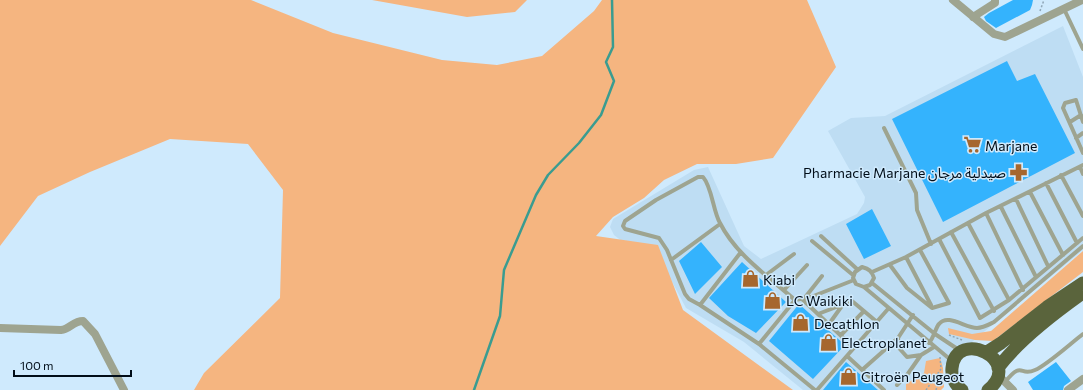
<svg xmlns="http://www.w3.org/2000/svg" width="1083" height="390" viewBox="0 0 1083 390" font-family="Commissioner,'Noto Sans Arabic',sans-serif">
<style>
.built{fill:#beddf3}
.green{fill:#f5b580}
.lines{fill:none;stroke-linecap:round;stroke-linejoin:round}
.stream{stroke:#3a9c90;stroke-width:2.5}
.building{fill:#34b3fd}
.path{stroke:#90a7b7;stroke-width:1.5;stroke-dasharray:2 2;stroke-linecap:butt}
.service{stroke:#9ea490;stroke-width:4}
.minor{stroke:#9ea490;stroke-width:8}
.trunk{stroke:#5a643c;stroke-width:13}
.labels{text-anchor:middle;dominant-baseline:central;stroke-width:3;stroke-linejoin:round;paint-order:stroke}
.poi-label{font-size:14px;fill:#010d18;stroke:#cfeafd;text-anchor:start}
</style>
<rect width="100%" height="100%" fill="#cfeafd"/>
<path class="built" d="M1063,26L1083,77V250L914,390H803L744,342L686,308L654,248L623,242L614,235L610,227L613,219L694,170L708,167L744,246L761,259L857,214L864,203L865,197L828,131L851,118L885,116Z"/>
<path class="green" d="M0,0H251L333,33L442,60L497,65L542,56L594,11L602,0H807L836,67L773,158L736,164H697L664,180L644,198L613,217L596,236L658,245L683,310L793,390H194L204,373L280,298L283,190L248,144L170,139L90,172L38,196L0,246Z
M372,0H527L515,12L467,17Z
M1083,251V272L993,341L975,340L949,334L948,328L972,334L991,331Z
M940,358L943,368L944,387L941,390H906V384L924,373L926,361Z"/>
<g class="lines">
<path class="stream" d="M474,390L500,316L504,270L536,195L548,175L579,143L601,115L614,81L606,62L613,47L612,0"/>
</g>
<path class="building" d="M1013,0H1033L1032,5L1030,10L996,28L986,21L984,17L989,13Z
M1007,61L1017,81L1035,74L1075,153L943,222L892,119Z
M872,209L891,246L864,259L846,224Z
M701,242L722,267L695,294L679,261Z
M742,262L786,302L756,333L728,316L709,298Z
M799,304L845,345L813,379L769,341Z
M846,362L878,390H823Z
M1056,362L1071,381L1064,386L1063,390H1033L1028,382Z"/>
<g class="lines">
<path class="path" d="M1040,11L1044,0
M949,335L962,340
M940,357L941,369
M926,390L941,369
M936,390L941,373"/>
<path class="service" d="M1064,9L1083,49
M1070,122L1081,115
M1083,122L1076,100L1065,103L1063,108L1083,153
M884,128L916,193L917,210L931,244
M1076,138L1083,133
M1080,167L1083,174
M1061,175L1083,216
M1046,183L1077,243
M1030,192L1063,255
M1016,199L1048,266
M1001,207L1036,277
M986,213L1023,290
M968,223L1009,300
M951,232L994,311
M821,236L857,269
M939,239L980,318L1009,300L1083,238
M812,241L853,275
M741,252L700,305L689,299L685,294L667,250L659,238L625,229L623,226L625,221L656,200L698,177H703C712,187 713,211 720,223C736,255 769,277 795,300
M906,257L931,305
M671,260L720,224
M890,265L907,288L932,308L949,303L920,250
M872,272L906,257L986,213L1083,165
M766,275L794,254
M822,276L803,300L854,348
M872,283L935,334L959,350
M864,287L870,285L874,278C872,271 869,269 862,267L855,272L853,278L856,284L864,287L952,361
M784,290L807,265
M700,305L759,344L815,390
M818,314L852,301L877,322
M829,324L844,303
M841,335L864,311
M898,338L899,348L907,357L921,355L934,347
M929,343C934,337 936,327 939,324C948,313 965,328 977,328C983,328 988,325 994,322L1083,246
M759,344L795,300L811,297L854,280
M847,356L884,390
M862,370L898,338L913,315
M1005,382C1023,360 1019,377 1035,370C1047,365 1071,343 1083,334
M897,385L907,375L921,355
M817,390L888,309"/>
<path class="minor" d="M953,0L994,34L1005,37L1082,0
M973,17L995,3V0
M0,328L61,330C70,329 73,321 83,321L95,334L124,390
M998,375L1013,390
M1068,390L1083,379"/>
<path class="trunk" d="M987,352L1001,343L1047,307L1083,283
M998,368C1018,341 1052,315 1080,295
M962,390C955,385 951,377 952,368C956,327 1025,360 988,390"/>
</g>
<defs>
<symbol id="supermarket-bare" viewBox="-9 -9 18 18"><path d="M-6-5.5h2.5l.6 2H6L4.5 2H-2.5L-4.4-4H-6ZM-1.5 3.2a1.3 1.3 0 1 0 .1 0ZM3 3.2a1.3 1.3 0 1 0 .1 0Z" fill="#a6672e" stroke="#cfeafd" stroke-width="2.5" paint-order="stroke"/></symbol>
<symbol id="pharmacy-bare" viewBox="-9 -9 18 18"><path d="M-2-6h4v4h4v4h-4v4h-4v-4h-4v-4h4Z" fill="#a6672e" stroke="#cfeafd" stroke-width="2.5" paint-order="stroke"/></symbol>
<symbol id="shop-bare" viewBox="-9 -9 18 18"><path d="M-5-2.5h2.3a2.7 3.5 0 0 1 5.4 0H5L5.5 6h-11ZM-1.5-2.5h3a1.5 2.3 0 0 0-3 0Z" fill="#a6672e" stroke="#cfeafd" stroke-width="2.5" paint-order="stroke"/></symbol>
</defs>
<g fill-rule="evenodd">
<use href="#supermarket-bare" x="960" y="132" width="25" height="25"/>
<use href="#pharmacy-bare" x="1006" y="160" width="25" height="25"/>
<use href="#shop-bare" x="738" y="266" width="25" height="25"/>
<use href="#shop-bare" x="760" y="288" width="25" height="25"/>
<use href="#shop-bare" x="788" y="310" width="25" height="25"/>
<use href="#shop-bare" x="816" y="330" width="25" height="25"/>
<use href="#shop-bare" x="836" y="364" width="25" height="25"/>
</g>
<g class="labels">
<g class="poi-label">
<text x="985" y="145">Marjane</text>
<text x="1006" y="172" text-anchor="end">Pharmacie Marjane صيدلية مرجان</text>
<text x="763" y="279">Kiabi</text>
<text x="786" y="300">LC Waikiki</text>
<text x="814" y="323">Decathlon</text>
<text x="841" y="342">Electroplanet</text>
<text x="861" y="376">Citroën Peugeot</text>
</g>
</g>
<path d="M14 370v6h117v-6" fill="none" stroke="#010d18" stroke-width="2"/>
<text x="20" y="370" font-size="12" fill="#010d18" stroke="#cfeafd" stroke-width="3" paint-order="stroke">100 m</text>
</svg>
